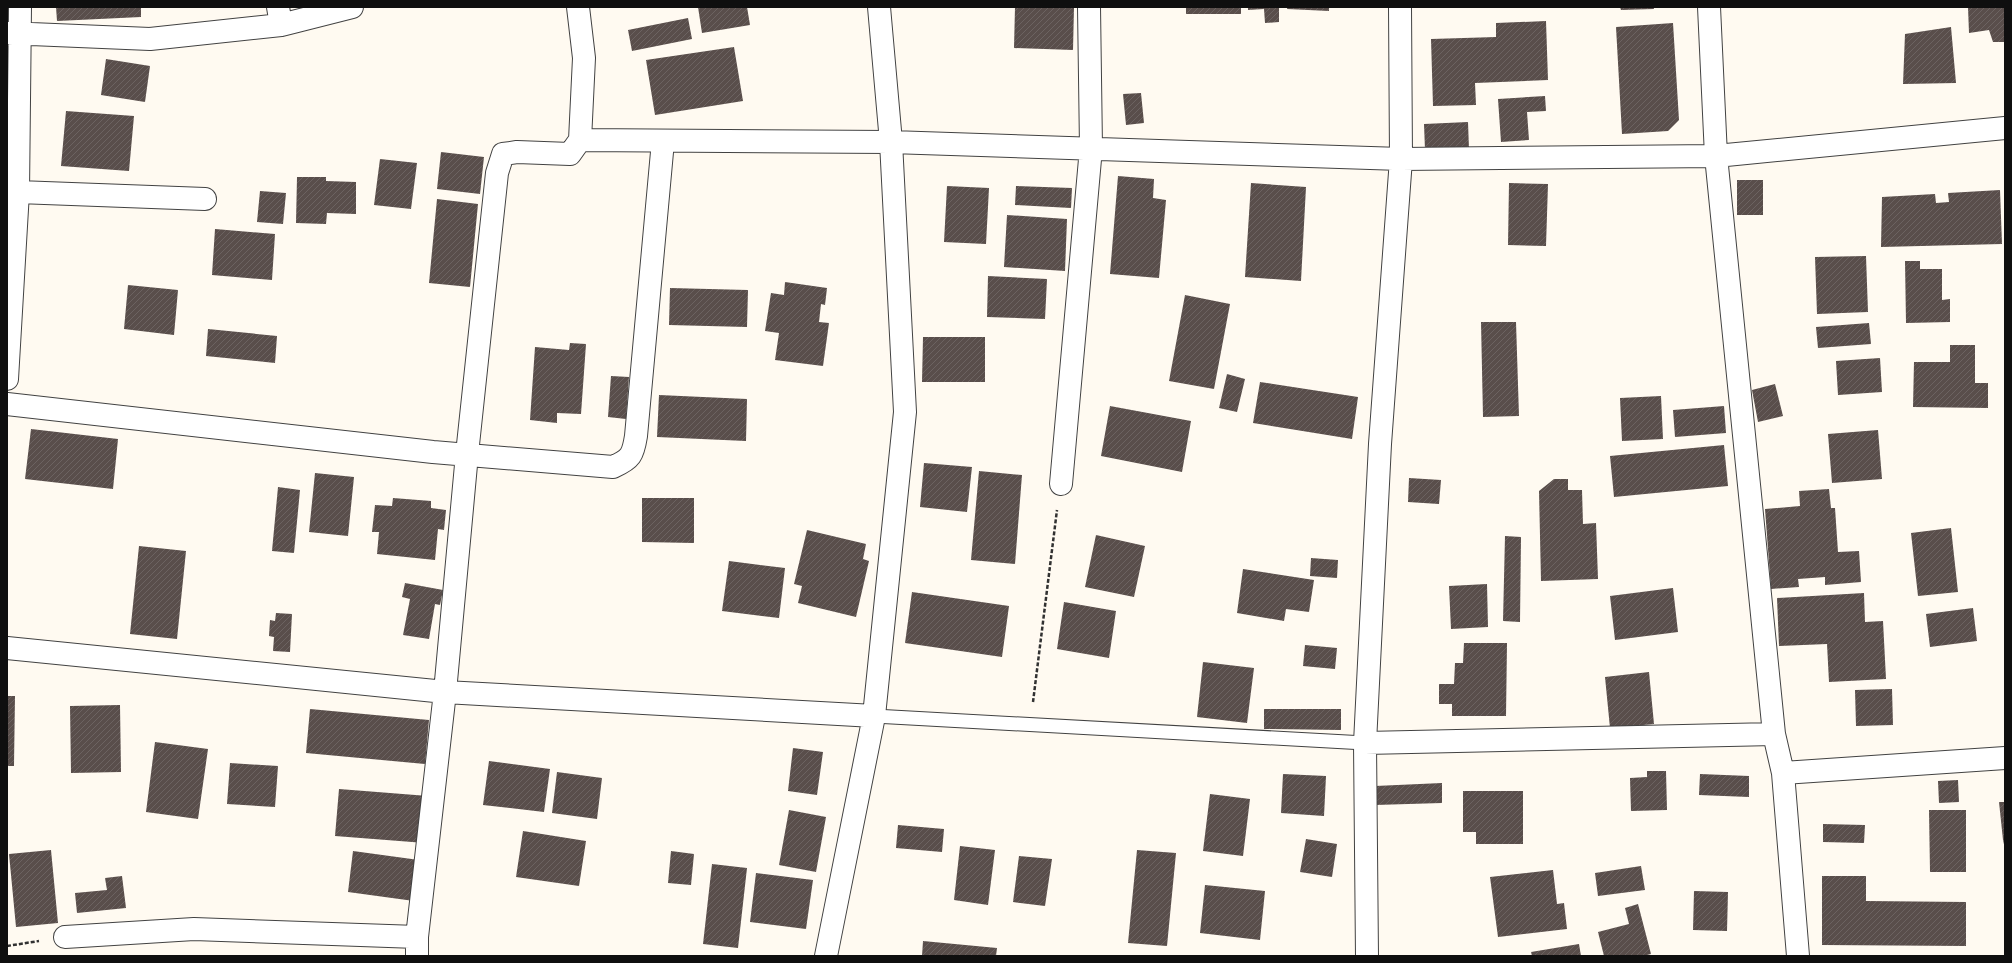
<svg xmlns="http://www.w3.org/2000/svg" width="2012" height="963" font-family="Bitter,serif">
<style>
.building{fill:url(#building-hatch)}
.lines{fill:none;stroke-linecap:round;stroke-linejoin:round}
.lane-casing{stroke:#424242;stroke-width:15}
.street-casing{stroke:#424242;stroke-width:24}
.path{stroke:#313131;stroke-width:2.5;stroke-dasharray:4 2;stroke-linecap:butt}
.lane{stroke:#fff;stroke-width:13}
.street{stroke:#fff;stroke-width:22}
</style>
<defs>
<pattern id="building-hatch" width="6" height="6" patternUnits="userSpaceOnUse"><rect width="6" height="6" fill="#594e4b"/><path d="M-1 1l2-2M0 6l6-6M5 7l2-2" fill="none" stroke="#6c6361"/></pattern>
</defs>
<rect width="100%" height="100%" fill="#fffaf1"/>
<path class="building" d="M56,7H141V17L57,21Z
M698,7H747L750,25L702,33Z
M1015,7H1074L1073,50L1014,48Z
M1186,7H1241V14H1186Z
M1248,7H1279V22L1265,23L1264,9L1248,10Z
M1287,7H1329V11L1287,9Z
M1620,7H1654V9L1621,10Z
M1968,7H2005V42H1993L1989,30L1969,33Z
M688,18L692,39L632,51L628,30Z
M1546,21L1548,80L1475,83L1476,105L1433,106L1431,39L1496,37V23Z
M1673,23L1679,120L1668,131L1622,134L1616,27Z
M1951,27L1956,83L1903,84L1905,34Z
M734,47L743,101L655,115L646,60Z
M106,59L150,66L145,102L101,95Z
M1141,93L1144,123L1126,125L1123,94Z
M1545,96L1546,111L1527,112L1529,140L1501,142L1498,99Z
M66,111L134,116L129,171L61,166Z
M1468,122L1469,149L1425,150L1424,124Z
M441,152L484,157L480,194L437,189Z
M380,159L417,163L411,209L374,205Z
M1118,176L1154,179L1153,198L1166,200L1159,278L1110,274Z
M297,177H326V181L356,182V214L327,213L326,224L296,223Z
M1737,180H1763V215H1737Z
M1251,183L1306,187L1301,281L1245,277Z
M1509,183L1548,184L1546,246L1508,245Z
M947,186L989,188L986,244L944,242Z
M1016,186L1072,188L1071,208L1015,205Z
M2000,190L2002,244L1881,247L1882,197L1935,194L1936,203L1949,202L1948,193Z
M260,191L286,193L283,224L257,222Z
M437,199L478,204L470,287L429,283Z
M1007,215L1067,219L1065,271L1004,267Z
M215,229L275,234L272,280L212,275Z
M1866,256L1868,312L1817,314L1815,257Z
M1905,261H1920V269H1942V300L1950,299V322L1906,323Z
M988,276L1047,279L1045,319L987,317Z
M785,282L827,288L825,305L821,304L819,322L829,323L823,366L775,360L779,333L765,331L771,293L784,295Z
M128,285L178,290L174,335L124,329Z
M670,288L748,290L747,327L669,325Z
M1185,295L1230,304L1214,389L1169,381Z
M1481,322H1516L1519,416L1483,417Z
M1869,323L1871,344L1818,348L1816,327Z
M208,329L277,336L275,363L206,356Z
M923,337H985V382H922Z
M570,343L586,344L581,414L557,413V423L530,420L535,347L569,350Z
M1950,345H1975V383H1988V408L1913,407L1914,362H1950Z
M1880,358L1882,392L1838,395L1836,361Z
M1227,374L1245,379L1237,412L1219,408Z
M611,376L629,377L626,419L608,417Z
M1260,382L1358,397L1352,439L1253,423Z
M1775,384L1783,416L1758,422L1752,390Z
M659,395L747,399L746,441L657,437Z
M1661,396L1663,439L1622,441L1620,398Z
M1110,406L1191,421L1182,472L1101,456Z
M1724,406L1726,433L1675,437L1673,410Z
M31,429L118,439L113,489L25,479Z
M1878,430L1882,479L1832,483L1828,434Z
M1724,445L1728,486L1614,497L1610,456Z
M924,463L972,467L967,512L920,507Z
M979,471L1022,475L1015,564L971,560Z
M315,473L354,477L348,536L309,532Z
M1409,478L1441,480L1439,504L1408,502Z
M1554,479H1568V490H1582L1583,524L1596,523L1598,579L1541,581L1539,491Z
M278,487L300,490L294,553L272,551Z
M1829,489L1831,508H1835L1838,552L1859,551L1861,582L1825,585V577L1798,579L1799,587L1771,589L1765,509L1800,506L1799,491Z
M393,498L431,501V508L446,510L444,530L438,529L435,560L377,554L379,532H372L375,505L392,506Z
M642,498H694V543L642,542Z
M1951,528L1958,592L1918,596L1911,533Z
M807,530L866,544L863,559L869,561L856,617L798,603L802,586L794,584Z
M1096,535L1145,546L1134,597L1085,587Z
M1505,536L1521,537L1520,622L1503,621Z
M139,546L186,551L177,639L130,634Z
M1311,558L1338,560L1337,578L1310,576Z
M729,561L785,568L779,618L722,611Z
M1243,569L1314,580L1309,612L1286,609L1284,621L1237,613Z
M405,583L443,590L440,605L435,604L429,639L403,635L410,599L402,597Z
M1487,584L1488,627L1451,629L1449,586Z
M1673,588L1678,632L1615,640L1610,596Z
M912,592L1009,606L1002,657L905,643Z
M1864,593L1865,622L1883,621L1886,679L1829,682L1827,644L1779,646L1777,598Z
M1064,602L1116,611L1109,658L1057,649Z
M1973,608L1977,641L1930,647L1926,614Z
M276,613L292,614L290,652L273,651L274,637L269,636L270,620L275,621Z
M1464,643H1507L1506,716H1452V704H1439V684H1454L1455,663H1463Z
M1305,645L1337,648L1335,669L1303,666Z
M1203,662L1254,668L1247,723L1197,717Z
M1649,672L1654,724L1610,728L1605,677Z
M1892,689L1893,725L1856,726L1855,690Z
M7,696H15L14,766H7Z
M120,705L121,772L71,773L70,706Z
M310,709L429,720L425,764L306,753Z
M1264,709H1341V730L1264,729Z
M155,742L208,749L198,819L146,812Z
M793,748L823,752L817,795L788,791Z
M489,761L550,769L544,812L483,805Z
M230,763L278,766L275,807L227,804Z
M1647,771H1666L1667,810L1631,811L1630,778L1647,777Z
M557,772L602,778L597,819L552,813Z
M1283,774L1326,776L1324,816L1281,813Z
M1700,774L1749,776V797L1699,795Z
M1958,780L1959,802L1939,803L1938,781Z
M1442,783V803L1375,805V786Z
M339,789L428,796L425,843L335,836Z
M1463,791H1523V844H1476V832H1463Z
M1210,794L1250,799L1243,856L1203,851Z
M1999,802H2005V849L2003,840Z
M789,810L826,817L816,872L779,865Z
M1929,810H1966V872H1930Z
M1823,824L1865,825L1864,843L1823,842Z
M898,825L944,829L942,852L896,848Z
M523,831L586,841L579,886L516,877Z
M1306,839L1337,844L1332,877L1300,872Z
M960,846L995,850L988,905L954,900Z
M51,850L58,923L16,927L9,854Z
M1137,850L1176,853L1167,946L1128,943Z
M353,851L419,860L414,901L348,892Z
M671,851L694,854L691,885L668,883Z
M1019,856L1052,859L1045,906L1013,902Z
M712,864L747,868L738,948L703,944Z
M1641,866L1645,890L1598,896L1595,873Z
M1553,870L1557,904L1564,903L1567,929L1498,937L1490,877Z
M756,873L813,880L806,929L750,922Z
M122,876L126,908L77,913L75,893L107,890L105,878Z
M1822,876H1866V901L1966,902V946L1822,945Z
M1205,885L1265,891L1260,940L1200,933Z
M1694,891L1728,892L1727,931L1693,930Z
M1638,904L1651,954L1643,956H1604L1598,932L1629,924L1625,908Z
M923,941L997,948L996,956H922Z
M1579,944L1581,956H1532L1531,952Z"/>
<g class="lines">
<g class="lane-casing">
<path id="lane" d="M874,716L1365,743"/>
</g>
<g class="street-casing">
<path id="street" d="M278,7L281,25
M1709,7L1716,156L1774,734L1783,773L1798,956
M7,33L150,39L281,25L352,7
M580,140L891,142L1401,159L1716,156L2005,128
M18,192L205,199
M7,379L18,192L20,7
M7,404L433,452L613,467C631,459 633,455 636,436L663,141
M1061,484L1091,148L1089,7
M7,648L445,692L874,716
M1365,743L1774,734
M1783,773L2005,758
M65,937L194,929L417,937
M417,956V937L445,692L467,454L497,173L503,154L517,152L570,154L580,140L584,58L578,7
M826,956L874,716L905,412L891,142L879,7
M1367,956L1365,743L1380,444L1401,159L1400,7"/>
</g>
<path class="path" d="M1033,702L1057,510
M7,946L39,941"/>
<use href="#lane" class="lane"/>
<use href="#street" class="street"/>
</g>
<rect width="2012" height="963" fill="none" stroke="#0f0f0f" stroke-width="16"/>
</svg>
